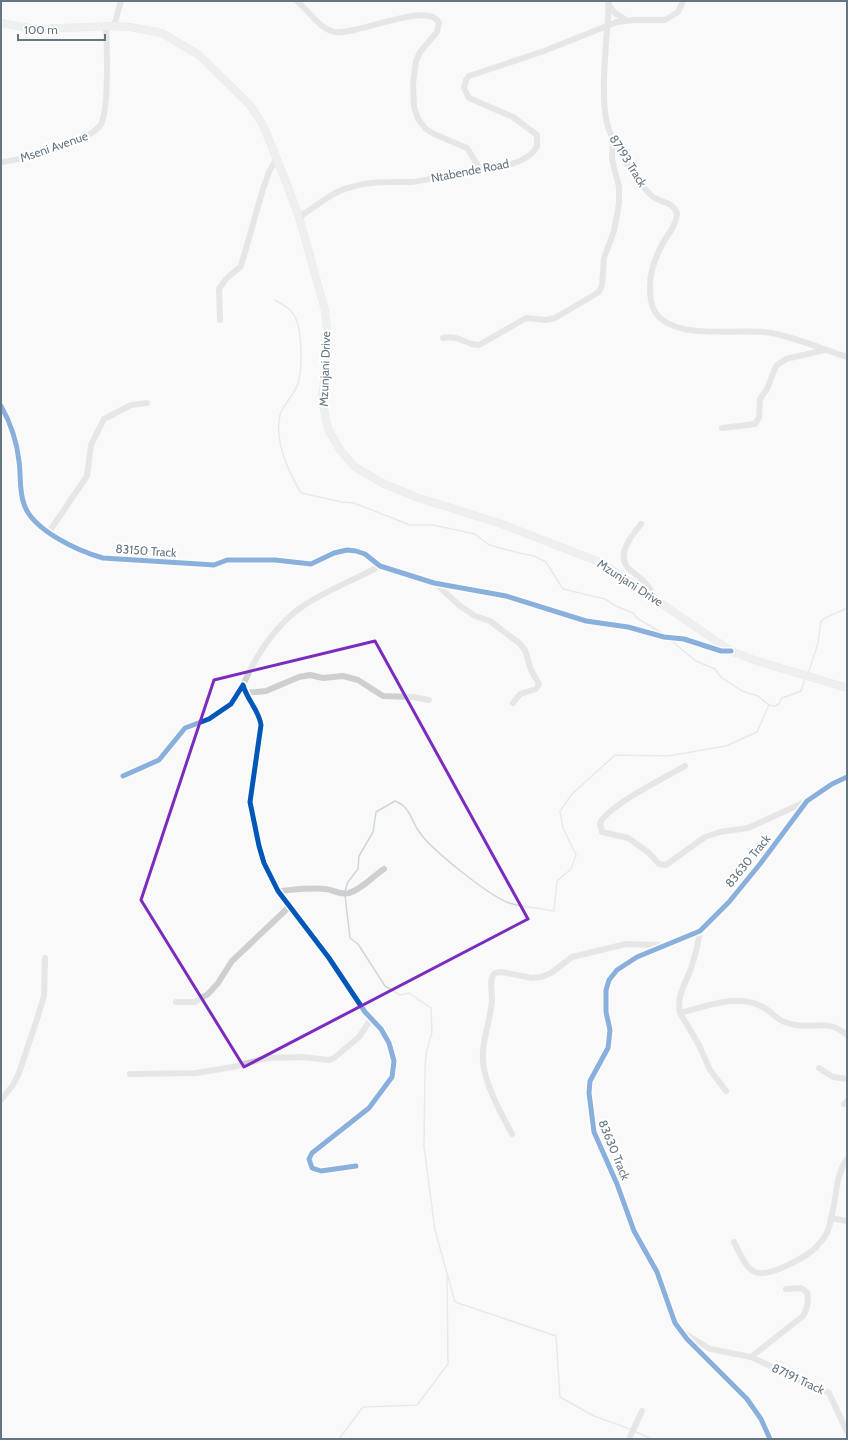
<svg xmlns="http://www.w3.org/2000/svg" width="848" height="1440" font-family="Cabin,sans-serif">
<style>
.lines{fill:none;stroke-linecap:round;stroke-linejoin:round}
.stream{stroke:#ced6d9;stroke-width:1.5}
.major-casing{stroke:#d5d6d7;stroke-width:8}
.minor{stroke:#cecfd0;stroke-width:6}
.major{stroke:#e1e2e2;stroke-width:7}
.cycleway-casing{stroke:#fff;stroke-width:8}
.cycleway{stroke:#0057b8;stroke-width:5}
.marked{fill:none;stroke:#7b2cbf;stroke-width:3;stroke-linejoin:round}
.labels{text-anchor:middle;stroke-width:4;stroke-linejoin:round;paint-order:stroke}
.street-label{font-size:12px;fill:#657683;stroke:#fff}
</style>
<rect width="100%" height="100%" fill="#f9f9f9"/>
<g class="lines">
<path class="stream" d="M275,300C283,305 291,308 295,317C302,329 303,373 297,386C293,396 283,405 280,415C274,442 288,471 301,493L342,502L354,503L410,525H433L475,534L489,545L519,553L534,556L546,562L563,589L605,599L616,606L633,613L637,618L663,634
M669,639L696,661L715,669L721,677L742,691L758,696L769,705L775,706L779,704L782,698L801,691L805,679
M808,674L818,643L821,621C830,614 838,613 847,608
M345,891L348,882L358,869L359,856L373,832L376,812L395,801C411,807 410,820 420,833C433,851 488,895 509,903C523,907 540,908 554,911L557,881L571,869L576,855L563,828L560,811L572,794L615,755L668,756L726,746L757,732L769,705
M345,895L350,938L358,944L385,986L400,995L409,993L431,1008L432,1032L426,1053L425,1070L424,1147L435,1230L455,1302L556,1336L560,1397L594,1416L630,1429
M636,1432L652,1439
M339,1439L363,1407L417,1405L448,1364L447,1276"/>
<g class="major-casing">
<path id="major" d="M1,23L36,29L114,26L130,27L162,33L199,55L250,105L263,125L284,177L299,217L325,310L328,337V352L322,399L328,429L340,450L355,467L384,484L419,498L499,523L602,563L731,651L754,660L847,688"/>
</g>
<path class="minor" d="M297,1C309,11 319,29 335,32C356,36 428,0 439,23L437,32L420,52L416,61L413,84L414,107L418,119L426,129L434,134L467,148L480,169
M609,1C608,35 598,99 609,130C615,146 627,163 637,178C641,184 646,191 652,196C661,203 672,201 677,213C677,225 667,235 662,245C655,258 650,272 650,286C650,294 650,303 654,310C671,343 742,327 772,333C797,338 822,349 847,357
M608,4L615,13L626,20
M114,26L121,1
M1,162C22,160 91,142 101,124C109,109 107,46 106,27
M299,217C316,207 331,192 351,187C371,181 391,182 411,182C428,181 443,175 459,172C481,168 526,169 537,146V135L513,117L469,98L464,88L466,80L469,76L544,51L617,22L634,20H665L678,12L683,1
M220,320L219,289L226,279L241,266L263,189L269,172L277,158
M443,338C457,334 466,345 479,345L526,318L546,320L555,318L599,292L602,285L604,258L614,231L619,204V187L612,159L613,139
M1,406C10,422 17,443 19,461C21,475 19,491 24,504C32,530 78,551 103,558L199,564L214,565L227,560H275L311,564L334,553L347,550L356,551L365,554L380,566L434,583L506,596L586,621L628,627L664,637L684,639L721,651H731
M722,428L755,424L759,418L760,399L767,389L776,366L786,359L825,350
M641,524C632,535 615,555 629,569C637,576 646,581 651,591L649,595
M49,532L87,476L91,445L104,419L131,405L147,403
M435,583L460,606L475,616L490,621L519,643L525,650L531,670L539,684L536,689L520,694L513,703
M243,685C257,653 277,623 306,604C330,589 356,579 380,566
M245,693L266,691L299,677L310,675L323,678L343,676L358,680L383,696L413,697L429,700
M685,766C665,778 610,804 600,823L602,832L628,838L648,852L659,864L666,865L705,837L720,832L748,828L807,801
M123,776L159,760L185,728L209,719L231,704L243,685C247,700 259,710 261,725L250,802L259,846L264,863L278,891L329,958L365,1012L381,1029L389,1043L394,1061L392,1077L369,1108L312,1153L309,1159L312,1168L321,1171L356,1166
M278,891C293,890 310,887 325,889C333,889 340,896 349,893C361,890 373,876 384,869
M700,931C698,943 696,954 692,965C687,982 676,995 680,1013C704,1007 737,993 761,1006C775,1013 776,1022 795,1025C817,1029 827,1018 847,1035
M176,1002H195L208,994L218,983L232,961L289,907
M680,1013L699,1045L710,1070L726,1091
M819,1068L833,1077L847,1079
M130,1074L196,1073L233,1067L267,1058L302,1057L329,1060L334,1058L359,1037L371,1019
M1,1100L13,1085L19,1073L38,1016L44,996L45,958
M844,1104L847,1101
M512,1134C501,1113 489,1092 484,1069C479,1045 491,1022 492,999C492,992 489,980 494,974C496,972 499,972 502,972L532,978L541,977L551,973L572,957L626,944L661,945
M847,1159C835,1176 837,1198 831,1218L847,1221
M734,1242C739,1251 745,1268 755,1272C769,1278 809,1256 818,1245C826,1237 830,1229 831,1218
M684,1333L710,1349L751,1357L829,1393L847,1432
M751,1357L803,1316C808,1308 809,1301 807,1292L801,1288L786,1289
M629,1439L642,1411
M770,1439L761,1419L747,1399L687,1339L675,1323L657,1272L634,1231L617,1184L594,1132L589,1093L590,1081L608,1048L610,1030L606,1012V990L609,980L617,970L637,957L700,931L729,902L760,864L807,801L832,784L847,777"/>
<use href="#major" class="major"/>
<g class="cycleway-casing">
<path id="cycleway" d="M1,406C10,422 17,443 19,461C21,475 19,491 24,504C32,530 78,551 103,558L199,564L214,565L227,560H275L311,564L334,553L347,550L356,551L365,554L380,566L434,583L506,596L586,621L628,627L664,637L684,639L721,651H731
M123,776L159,760L185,728L209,719L231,704L243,685C247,700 259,710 261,725L250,802L259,846L264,863L278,891L329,958L365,1012L381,1029L389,1043L394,1061L392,1077L369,1108L312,1153L309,1159L312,1168L321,1171L356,1166
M770,1439L761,1419L747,1399L687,1339L675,1323L657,1272L634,1231L617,1184L594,1132L589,1093L590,1081L608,1048L610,1030L606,1012V990L609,980L617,970L637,957L700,931L729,902L760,864L807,801L832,784L847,777"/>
</g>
<use href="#cycleway" class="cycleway"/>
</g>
<path d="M0 0H848V1440H0ZM375,641L528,919L244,1067L141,900L214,680Z" fill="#f9f9f9" fill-opacity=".55" fill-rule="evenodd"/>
<path class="marked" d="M375,641L528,919L244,1067L141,900L214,680Z"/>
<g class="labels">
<g class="street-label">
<text transform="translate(54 147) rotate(-19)" y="4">Mseni Avenue</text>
<text transform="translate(628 161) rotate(58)" y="4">87193 Track</text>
<text transform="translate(470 171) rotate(-11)" y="4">Ntabende Road</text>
<text transform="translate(325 369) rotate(-88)" y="4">Mzunjani Drive</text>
<text transform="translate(146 551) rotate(4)" y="4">83150 Track</text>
<text transform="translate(630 583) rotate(33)" y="4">Mzunjani Drive</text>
<text transform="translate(748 861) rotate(-51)" y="4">83630 Track</text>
<text transform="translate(614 1150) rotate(68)" y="4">83630 Track</text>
<text transform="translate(798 1379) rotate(25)" y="4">87191 Track</text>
</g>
</g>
<rect width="848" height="1440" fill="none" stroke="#657683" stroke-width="4"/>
<path d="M18 34v6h87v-6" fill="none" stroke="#657683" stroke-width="2"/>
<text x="24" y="34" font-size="12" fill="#657683" stroke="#ffffff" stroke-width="3" paint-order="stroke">100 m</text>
</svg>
